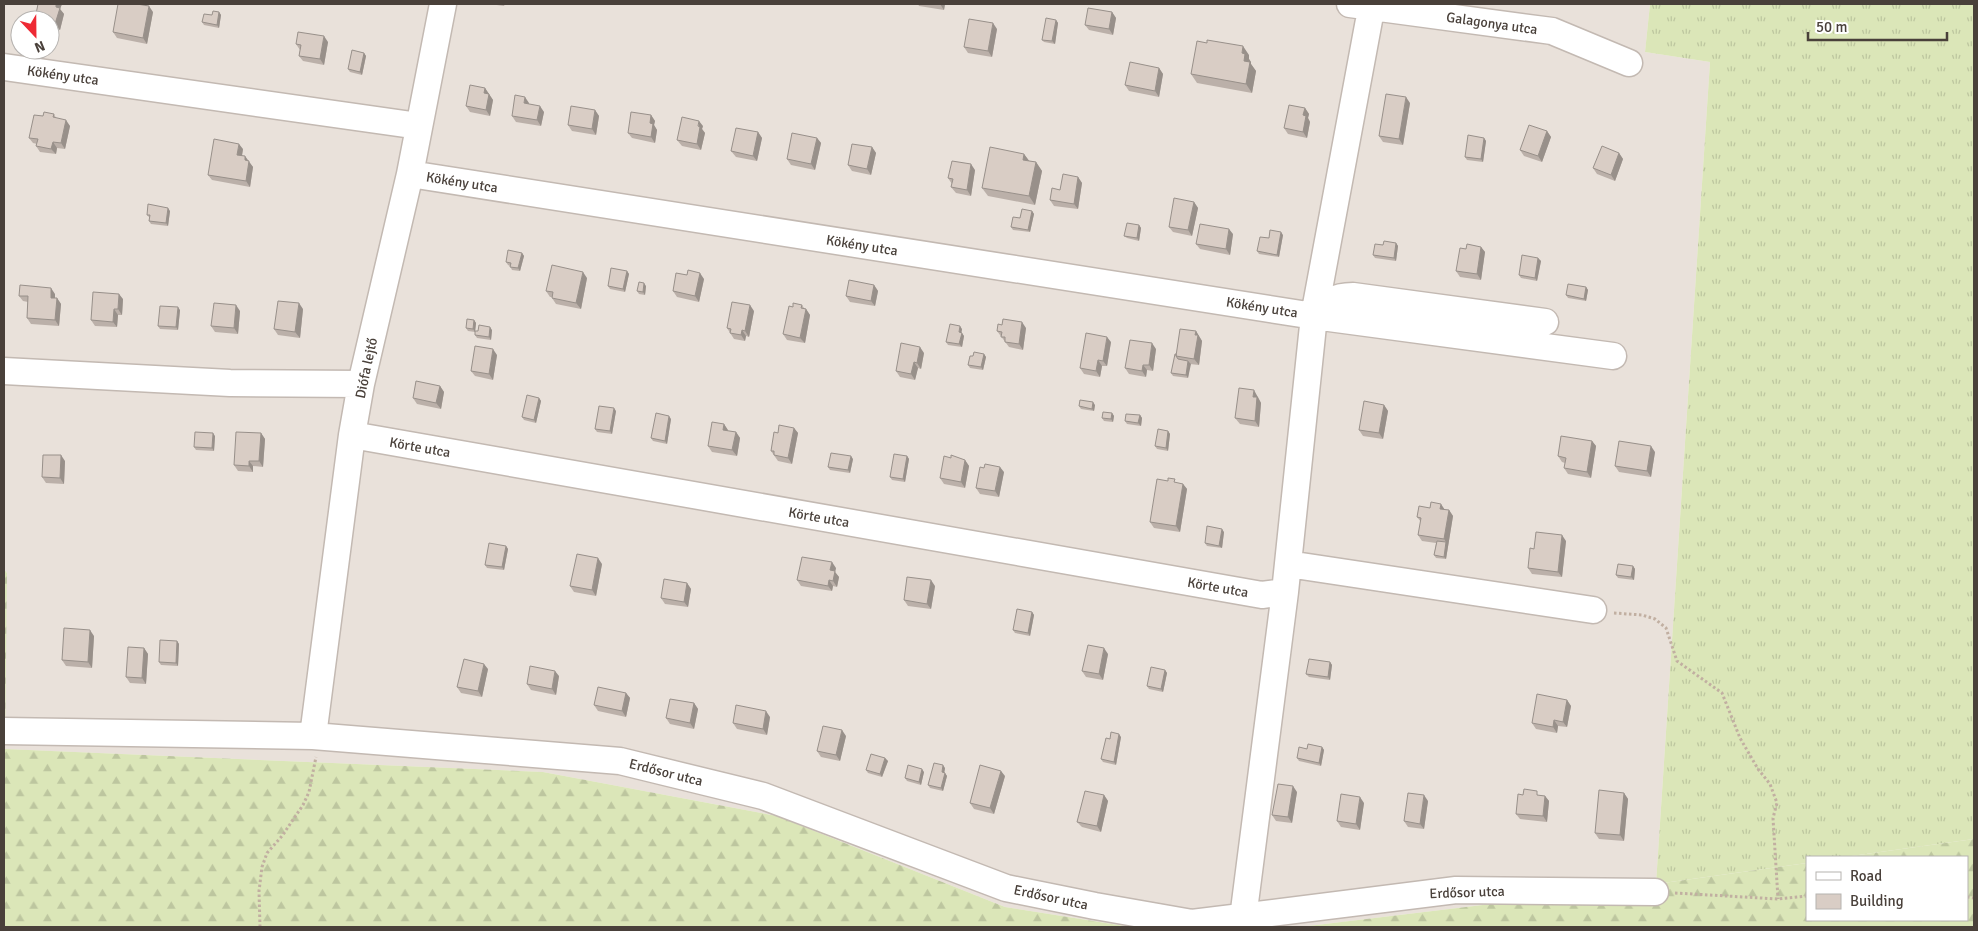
<svg xmlns="http://www.w3.org/2000/svg" width="1978" height="931" font-family="Signika,sans-serif">
<style>
.residential{fill:#e9e1da;fill-rule:evenodd}
.grass{fill:url(#grass-tufts)}
.forest{fill:url(#forest-firs)}
.lines{fill:none;stroke-linecap:round;stroke-linejoin:round}
.minor-casing{stroke:#c3b9b2;stroke-width:29}
.path{stroke:#c1afa1;stroke-width:3;stroke-dasharray:2.5 2.5;stroke-linecap:butt}
.minor{stroke:#fff;stroke-width:26}
.wall{fill:#bbb0a9}
.shaded-wall{fill:#98908a}
.building{fill:#d9cdc5;stroke:#98908a}
.labels{text-anchor:middle;stroke-width:4.5;stroke-linejoin:round;paint-order:stroke}
.street-label{font-size:14px;fill:#49403a;stroke:#fff}
</style>
<defs>
<pattern id="grass-tufts" width="24" height="20" patternUnits="userSpaceOnUse" patternTransform="scale(1.25)"><rect width="24" height="20" fill="#dbe6b8"/><path d="M3 7l-1-3M5 7V3M7 7l1-3M15 17l-1-3M17 17v-4M19 17l1-3" fill="none" stroke="#bdc69f"/></pattern>
<pattern id="forest-firs" width="22" height="20" patternUnits="userSpaceOnUse" patternTransform="scale(1.25)"><rect width="22" height="20" fill="#dbe6b8"/><path d="M5 1l3.5 6h-7zM16 11l3.5 6h-7z" fill="#bdc69f"/></pattern>
</defs>
<rect width="100%" height="100%" fill="#f5f0ec"/>
<path class="residential" d="M4,4H1650L1645,52L1710,62L1656,884L1300,927H1131L1005,907L777,816L543,772L4,749L7,573L4,569ZM20,20H50V50H20Z"/>
<path class="grass" d="M1650,4H1974V839L1844,857H1807V863L1656,884L1710,62L1645,52Z"/>
<path class="forest" d="M4,569L7,573L5,749L543,772L777,816L1005,907L1131,927H4Z
M1974,839V927H1300L1656,884L1807,863V920H1967V857H1844Z"/>
<g class="lines">
<g class="minor-casing">
<path id="minor" d="M1350,4L1552,31L1629,63
M4,67L419,126
M410,174L1314,316L1613,356
M1314,316C1327,302 1334,296 1353,296L1545,322
M4,371L230,383L361,384
M352,435L1262,595L1285,592
M1288,564L1593,610
M4,731L313,736L620,761L763,796L1006,888L1095,906L1192,923L1456,890L1655,892
M313,736L352,435L361,384L410,174L443,4
M1243,918L1285,592L1314,316L1372,4"/>
</g>
<path class="path" d="M1614,613L1642,615L1655,619L1666,628L1677,661L1722,693L1740,738L1758,769L1770,784L1777,803L1773,818L1778,899
M1675,893L1778,899L1807,896
M1967,897L1974,898
M260,927L259,891L262,867L267,853L282,836L303,805L309,792L316,757"/>
<use href="#minor" class="minor"/>
</g>
<path class="wall" d="M38,4H62L60,9L64,14L60,30L50,28V20H35V19Z
M489,4H505L504,6Z
M918,4H945L944,10L919,6Z
M153,12L147,44L117,38L113,32Z
M219,12L221,15L219,28L204,25L202,22L212,15Z
M1112,12L1116,18L1113,35L1089,30L1085,25Z
M1056,20L1058,23L1055,44L1044,42L1042,40Z
M997,29L992,57L968,53L964,47Z
M328,42L324,65L303,61L299,56L300,50L296,44Z
M364,53L366,56L362,75L350,72L348,69Z
M1249,55V59L1251,62V64L1256,71L1252,93L1197,83L1191,74Z
M1159,68L1163,74L1159,97L1129,91L1125,85Z
M485,88L493,100L490,116L470,112L466,106Z
M529,103V104L544,112L541,126L516,122L512,116Z
M1410,103L1403,145L1383,142L1379,136Z
M1305,108L1309,114L1308,118L1310,122L1307,138L1288,134L1284,128Z
M595,110L599,116L596,135L572,131L568,125Z
M54,114L56,118L70,126L65,149L57,148L56,154L40,152L36,146L37,144L33,143L29,138L43,116Z
M651,115L655,121L654,125L657,130L655,143L632,138L628,133Z
M703,126L702,129L705,133L701,150L682,146L677,140Z
M1547,131L1551,137L1542,162L1524,156L1520,150Z
M758,132L762,138L757,161L736,157L731,151Z
M817,138L821,143L815,170L791,165L787,159Z
M1484,138L1486,141L1483,162L1467,160L1465,157Z
M872,147L876,153L871,175L852,171L848,165Z
M243,149L242,156L248,161L253,167L250,187L212,180L208,175Z
M1619,153L1623,159L1615,181L1597,174L1593,168Z
M1024,154L1029,161L1036,162L1042,171L1035,205L988,196L982,188Z
M975,170L971,196L956,193L951,187L952,184L948,178Z
M1078,177L1082,183L1078,209L1054,206L1050,200L1060,190Z
M1194,202L1198,208L1192,236L1173,232L1169,227Z
M170,211L168,226L151,224L149,221L150,218L147,215Z
M1032,211L1034,214L1030,232L1013,230L1011,227L1020,218Z
M1139,225L1141,228L1139,241L1127,238L1124,236Z
M1233,234L1230,255L1200,249L1196,244Z
M1283,235L1279,257L1259,254L1257,251L1269,238Z
M1396,243L1398,246L1396,261L1375,258L1373,255L1383,245Z
M1481,247L1485,252L1481,280L1460,277L1456,271L1466,249Z
M522,253L524,256L520,271L512,270L510,266L508,265L506,262Z
M1538,258L1541,261L1537,281L1521,278L1519,275Z
M627,271L629,274L625,292L610,289L608,286Z
M687,275L704,279L699,302L677,297L673,291Z
M587,278L581,309L556,304L552,298V297H550L546,291Z
M874,285L878,291L875,306L850,302L846,296Z
M646,286L645,295L639,294L637,291Z
M1586,287L1588,290L1586,301L1568,298L1566,295Z
M55,294V298H57L61,304L59,326L31,324L27,318L28,302L23,301L19,296Z
M123,299L122,315H118L117,327L95,326L91,320Z
M802,305L804,308L806,309L810,315L805,343L787,340L783,334L793,307Z
M303,309L300,338L278,335L274,329Z
M180,310L178,330L160,329L158,326Z
M240,311L238,334L215,332L211,326Z
M754,311L749,337L746,336L745,341L734,339L727,328Z
M474,320L476,323L475,332L468,331L466,328Z
M1002,325L1026,328L1023,350L1009,347L997,331Z
M962,329L961,333L964,336L962,347L948,345L946,342Z
M492,330L491,340L477,338L475,335L478,331Z
M1196,331L1202,341L1199,365L1190,364L1188,378L1173,376L1171,373L1176,354Z
M1111,342L1107,366H1102L1100,377L1084,374L1080,368Z
M1156,349L1153,371L1147,370L1146,377L1129,374L1125,368Z
M924,353L921,369L918,368L915,380L900,377L896,371Z
M984,354L986,357L983,370L970,368L968,365L973,356Z
M497,355L493,380L475,376L471,371Z
M440,386L444,392L441,409L417,404L413,398Z
M1258,396V397L1261,403L1259,427L1240,424L1235,418Z
M539,398L541,401L536,423L524,420L522,417Z
M1095,405L1094,411L1081,409L1079,406Z
M1384,405L1388,411L1383,439L1363,436L1359,430Z
M616,411L612,434L597,432L595,429Z
M1112,413L1114,416L1113,422L1104,421L1102,418Z
M1140,415L1142,418L1141,426L1127,424L1125,421Z
M671,419L667,444L653,441L651,438Z
M724,424L728,431L736,432L740,438L737,456L712,452L708,446Z
M794,428L798,433L792,464L778,461L771,451L778,433Z
M1168,431L1170,434L1168,451L1157,449L1155,446Z
M261,433L265,439L263,467L253,466V472L238,471L234,465Z
M215,436L214,451L196,450L194,447Z
M1592,441L1596,446L1591,478L1568,474L1564,468L1565,463L1562,462L1558,456Z
M1655,452L1651,477L1619,472L1615,466Z
M907,456L909,459L905,482L892,480L890,477Z
M853,459L850,473L830,470L828,467Z
M965,460L969,466L965,488L944,484L940,478Z
M65,461L64,484L46,483L42,477Z
M1004,472L999,497L980,494L976,488Z
M1177,483L1183,484L1187,489L1180,532L1154,528L1150,522Z
M1445,510H1449L1453,516L1446,559L1436,558L1434,555L1436,543L1422,541L1418,535L1421,522L1417,517Z
M1224,532L1222,548L1207,546L1205,543Z
M1566,541L1562,577L1532,574L1528,568L1534,549Z
M506,546L508,549L504,570L487,568L485,565Z
M602,564L596,596L574,592L570,586Z
M1633,566L1635,569L1634,580L1618,578L1616,575Z
M836,568L835,572L839,577L837,587L833,586L832,591L801,586L797,580Z
M687,583L691,589L688,607L665,604L661,598Z
M935,586L931,609L908,606L904,600Z
M1032,612L1034,615L1030,636L1015,633L1013,630Z
M94,636L92,668L66,666L62,660Z
M177,641L179,644L178,666L161,665L159,662Z
M144,648L148,654L146,684L130,683L126,677Z
M1108,654L1103,680L1086,677L1082,671Z
M1330,662L1332,665L1330,680L1309,677L1306,674Z
M488,669L482,697L461,693L457,687Z
M1165,670L1167,673L1163,692L1149,689L1147,686Z
M559,676L556,695L531,690L527,684Z
M626,693L630,698L626,717L598,711L594,705Z
M1567,700L1571,706L1567,727L1558,726L1557,733L1536,729L1532,723Z
M694,703L698,709L694,729L670,724L666,718Z
M770,717L767,735L737,729L733,723Z
M846,736L840,761L821,757L817,751Z
M1121,737L1116,765L1103,762L1101,759L1110,739Z
M1322,747L1324,750L1321,766L1299,761L1297,758L1307,749Z
M885,758L888,761L882,777L868,773L866,770Z
M945,768L944,772L947,776L943,791L930,788L928,785Z
M924,772L921,785L907,781L905,778Z
M1005,776L994,814L974,809L970,803Z
M1297,792L1292,823L1276,821L1272,815Z
M1624,793L1628,799L1624,841L1599,839L1595,833Z
M1104,795L1108,801L1101,832L1082,827L1077,822Z
M1523,795L1545,796L1549,801L1547,822L1520,819L1516,814Z
M1428,801L1424,829L1408,827L1404,821Z
M1364,803L1360,830L1341,827L1337,821Z"/>
<path class="shaded-wall" d="M56,4H62L60,9L64,14L60,30L55,24Z
M940,4H945L944,10Z
M149,6L153,12L147,44L143,38Z
M219,12L221,15L219,28L217,25Z
M1112,12L1116,18L1113,35L1109,29Z
M1056,20L1058,23L1055,44L1052,41Z
M993,23L997,29L992,57L988,51Z
M324,36L328,42L324,65L320,59Z
M1243,46L1249,55V59L1251,62V64L1256,71L1252,93L1246,84L1242,53Z
M364,53L366,56L362,75L360,72Z
M1159,68L1163,74L1159,97L1155,91Z
M485,88L493,100L490,116L486,110L484,93Z
M525,97L529,103L528,109L524,103Z
M1406,97L1410,103L1403,145L1399,139Z
M540,106L544,112L541,126L537,120Z
M1305,108L1309,114L1308,118L1310,122L1307,138L1303,132V115Z
M595,110L599,116L596,135L592,129Z
M651,115L655,121L654,125L657,130L655,143L651,137L650,123Z
M66,120L70,126L65,149L61,143Z
M699,121L703,126L702,129L705,133L701,150L697,144Z
M1547,131L1551,137L1542,162L1538,156Z
M758,132L762,138L757,161L753,156Z
M817,138L821,143L815,170L811,164Z
M1484,138L1486,141L1483,162L1481,159Z
M53,142L57,148L56,154L51,149Z
M239,144L243,149L241,161L237,155Z
M872,147L876,153L871,175L867,169Z
M1619,153L1623,159L1615,181L1611,175Z
M1024,154L1030,162L1023,160Z
M245,156L253,167L250,187L246,181L245,160Z
M1036,162L1042,171L1035,205L1029,196Z
M971,164L975,170L971,196L967,190Z
M1078,177L1082,183L1078,209L1074,204Z
M1194,202L1198,208L1192,236L1188,230Z
M168,208L170,211L168,226L166,223Z
M1032,211L1034,214L1030,232L1028,230Z
M1139,225L1141,228L1139,241L1137,238Z
M1229,229L1233,234L1230,255L1226,249Z
M1281,232L1283,235L1279,257L1277,255Z
M1396,243L1398,246L1396,261L1394,258Z
M1481,247L1485,252L1481,280L1477,274Z
M522,253L524,256L520,271L518,268Z
M1538,258L1541,261L1537,281L1535,278Z
M627,271L629,274L625,292L623,289Z
M583,272L587,278L581,309L576,303Z
M700,273L704,279L699,302L695,296Z
M644,283L646,286L645,295L643,292Z
M874,285L878,291L875,306L871,301Z
M1586,287L1588,290L1586,301L1584,299Z
M51,288L55,294V303L51,298Z
M119,294L123,299L122,315L118,309Z
M57,298L61,304L59,326L55,320Z
M299,303L303,309L300,338L295,332Z
M236,305L240,311L238,334L234,328Z
M750,305L754,311L749,337L745,331Z
M178,307L180,310L178,330L176,327Z
M114,309L118,315L117,327L113,322Z
M806,309L810,315L805,343L800,338Z
M474,320L476,323L475,332L473,329Z
M1022,322L1026,328L1023,350L1019,344Z
M960,326L962,329L961,335L959,332Z
M490,327L492,330L491,340L489,337Z
M742,330L746,336L745,341L741,335Z
M1196,331L1202,341L1199,365L1194,359Z
M962,333L964,336L962,347L959,344Z
M1107,337L1111,342L1107,366L1103,361Z
M1152,343L1156,349L1153,371L1149,365Z
M920,347L924,353L921,369L917,363Z
M493,349L497,355L493,380L489,374Z
M984,354L986,357L983,370L981,367Z
M1098,360L1102,366L1100,377L1096,371Z
M1188,361L1191,364L1188,378L1186,375Z
M914,362L918,368L915,380L911,374Z
M1143,365L1147,370L1146,377L1142,371Z
M440,386L444,392L441,409L436,403Z
M1254,390L1261,403L1259,427L1255,421L1253,397Z
M539,398L541,401L536,423L534,420Z
M1093,402L1095,405L1094,411L1092,409Z
M1384,405L1388,411L1383,439L1379,433Z
M614,408L616,411L612,434L610,431Z
M1112,413L1114,416L1113,422L1111,419Z
M1140,415L1142,418L1141,426L1138,423Z
M669,416L671,419L667,444L665,441Z
M724,424L728,430L727,436L723,430Z
M794,428L798,433L792,464L788,458Z
M1168,431L1170,434L1168,451L1166,448Z
M736,432L740,438L737,456L732,450Z
M213,433L215,436L214,451L212,448Z
M261,433L265,439L263,467L259,461Z
M1592,441L1596,446L1591,478L1587,472Z
M1651,446L1655,452L1651,477L1647,471Z
M61,455L65,461L64,484L60,478Z
M851,456L853,459L850,473L848,470Z
M907,456L909,459L905,482L903,479Z
M965,460L969,466L965,488L961,482Z
M249,461L253,466V472L249,466Z
M1000,467L1004,472L999,497L995,491Z
M1183,484L1187,489L1180,532L1176,526Z
M1441,504L1445,510L1440,509Z
M1449,510L1453,516L1446,559L1444,557L1446,542L1444,539Z
M1222,529L1224,532L1222,548L1219,546Z
M1562,535L1566,541L1562,577L1558,572Z
M506,546L508,549L504,570L502,567Z
M598,558L602,564L596,596L592,590Z
M832,562L836,568L835,572L839,577L837,587L833,581L830,570Z
M1633,566L1635,569L1634,580L1631,577Z
M829,580L833,586L832,591L828,586Z
M931,580L935,586L931,609L927,604Z
M687,583L691,589L688,607L684,602Z
M1032,612L1034,615L1030,636L1028,633Z
M90,630L94,636L92,668L88,662Z
M177,641L179,644L178,666L176,663Z
M144,648L148,654L146,684L142,678Z
M1104,648L1108,654L1103,680L1099,674Z
M1330,662L1332,665L1330,680L1328,677Z
M484,664L488,669L482,697L478,691Z
M1165,670L1167,673L1163,692L1161,689Z
M555,671L559,676L556,695L552,689Z
M626,693L630,698L626,717L622,711Z
M1567,700L1571,706L1567,727L1563,722Z
M694,703L698,709L694,729L690,723Z
M766,711L770,717L767,735L763,729Z
M1554,720L1558,726L1557,733L1553,727Z
M842,730L846,736L840,761L836,755Z
M1119,734L1121,737L1116,765L1114,762Z
M1322,747L1324,750L1321,766L1319,763Z
M885,758L888,761L882,777L880,774Z
M943,765L945,768L944,775L942,772Z
M922,769L924,772L921,785L919,782Z
M1001,771L1005,776L994,814L990,808Z
M945,773L947,776L943,791L941,788Z
M1293,786L1297,792L1292,823L1288,817Z
M1624,793L1628,799L1624,841L1620,835Z
M1104,795L1108,801L1101,832L1097,826Z
M1424,795L1428,801L1424,829L1420,824Z
M1545,796L1549,801L1547,822L1543,816Z
M1360,797L1364,803L1360,830L1356,824Z"/>
<path class="building" d="M38,4H56V7L60,8L55,24L50,23V20H38L35,19Z
M118,4H137L149,6L143,38L113,32Z
M1088,8L1112,12L1109,29L1085,25Z
M213,11L219,12L217,25L202,22L204,14L212,15Z
M1046,18L1056,20L1052,41L1042,40Z
M969,19L993,23L988,51L964,47Z
M298,32L324,36L320,59L299,56L301,45L296,44Z
M1207,40L1243,46L1242,53L1245,54L1244,61L1250,62L1246,84L1191,74L1197,41L1207,43Z
M352,50L364,53L360,72L348,69Z
M1130,62L1159,68L1155,91L1125,85Z
M470,85L485,88L484,93L489,94L486,110L466,106Z
M1386,94L1406,97L1399,139L1379,136Z
M515,95L525,97L524,103L540,106L537,120L512,116Z
M1289,105L1305,108L1303,115L1306,116L1303,132L1284,128Z
M571,106L595,110L592,129L568,125Z
M44,112L54,114L53,117L66,120L61,143L53,142L51,149L36,146L38,139L29,138L34,115L43,116Z
M631,112L651,115L650,123L653,124L651,137L628,133Z
M682,117L699,121L698,126L700,127L697,144L677,140Z
M1529,125L1547,131L1538,156L1520,150Z
M736,128L758,132L753,156L731,151Z
M792,133L817,138L811,164L787,159Z
M1468,135L1484,138L1481,159L1465,157Z
M214,139L239,144L237,155L245,156V160L249,161L246,181L208,175Z
M852,144L872,147L867,169L848,165Z
M1602,146L1619,153L1611,175L1593,168Z
M990,147L1024,154L1023,160L1036,162L1029,196L982,188Z
M952,161L971,164L967,190L951,187L953,179L948,178Z
M1063,174L1078,177L1074,204L1050,200L1052,188L1060,190Z
M1174,198L1194,202L1188,230L1169,227Z
M148,204L168,208L166,223L149,221L150,215H147Z
M1022,209L1032,211L1028,230L1011,227L1013,217L1020,218Z
M1127,223L1139,225L1137,238L1124,236Z
M1200,224L1229,229L1226,249L1196,244Z
M1270,230L1281,232L1277,255L1257,251L1260,237L1269,238Z
M1384,241L1396,243L1394,258L1373,255L1375,244L1383,245Z
M1467,244L1481,247L1477,274L1456,271L1460,248L1466,249Z
M508,250L522,253L518,268L510,267L511,263L506,262Z
M1522,255L1538,258L1535,278L1519,275Z
M552,265L583,272L576,303L552,298L553,292L546,291Z
M611,268L627,271L623,289L608,286Z
M688,270L700,273L695,296L673,291L676,273L687,275Z
M849,280L874,285L871,301L846,296Z
M639,282L644,283L643,292L637,291Z
M1568,284L1586,287L1584,299L1566,295Z
M20,285L51,288V298H57L55,320L27,318L28,296H19Z
M93,292L119,294L118,309H114L113,322L91,320Z
M278,301L299,303L295,332L274,329Z
M732,302L750,305L745,331L742,330L741,335L730,333L731,329L727,328Z
M214,303L236,305L234,328L211,326Z
M793,303L802,305L801,308L806,309L800,338L783,334L789,306L793,307Z
M160,306L178,307L176,327L158,326Z
M467,319L474,320L473,329L466,328Z
M1003,319L1022,322L1019,344L1005,342V337H1001L1002,332L997,331L998,324L1002,325Z
M950,324L960,326L959,332L962,333L959,344L946,342Z
M479,325L490,327L489,337L475,335V331H478Z
M1180,329L1196,331L1195,335H1198L1194,359L1176,356Z
M1086,333L1107,337L1103,361L1098,360L1096,371L1080,368Z
M1130,340L1152,343L1149,365H1143L1142,371L1125,368Z
M901,343L920,347L917,363L914,362L911,374L896,371Z
M475,346L493,349L489,374L471,371Z
M974,352L984,354L981,367L968,365L970,356H973Z
M1175,354H1176V356L1178,359L1188,361L1186,375L1171,373Z
M416,381L440,386L436,403L413,398Z
M1239,388L1254,390L1253,397H1257L1255,421L1235,418Z
M527,395L539,398L534,420L522,417Z
M1080,400L1093,402L1092,409L1079,406Z
M1364,401L1384,405L1379,433L1359,430Z
M599,406L614,408L610,431L595,429Z
M1103,412L1112,413L1111,419L1102,418Z
M656,413L669,416L665,441L651,438Z
M1126,414L1140,415L1138,423L1125,421Z
M712,422L724,424L723,430L736,432L732,450L708,446Z
M779,425L794,428L788,458L774,455V451H771L774,432L778,433Z
M1158,429L1168,431L1166,448L1155,446Z
M195,432L213,433L212,448L194,447Z
M236,432L261,433L259,461H249V466L234,465Z
M1561,436L1592,441L1587,472L1564,468L1566,458L1558,456Z
M1619,441L1651,446L1647,471L1615,466Z
M831,453L851,456L848,470L828,467Z
M894,454L907,456L903,479L890,477Z
M43,455H61L60,478L42,477Z
M951,455L965,460L961,482L940,478L944,456L951,458Z
M985,464L1000,467L995,491L976,488L980,467L984,468Z
M1168,478L1175,479L1174,482L1183,484L1176,526L1150,522L1157,479L1168,481Z
M1431,502L1441,504L1440,509L1449,510L1444,539L1418,535L1421,518L1417,517L1419,506L1430,508Z
M1207,526L1222,529L1219,546L1205,543Z
M1536,532L1562,535L1558,572L1528,568L1530,548L1534,549Z
M1437,541L1446,542L1444,557L1434,555Z
M489,543L506,546L502,567L485,565Z
M577,554L598,558L592,590L570,586Z
M802,557L832,562L830,570L835,571L833,581L829,580L828,586L797,580Z
M1618,564L1633,566L1631,577L1616,575Z
M907,577L931,580L927,604L904,600Z
M664,579L687,583L684,602L661,598Z
M1017,609L1032,612L1028,633L1013,630Z
M64,628L90,630L88,662L62,660Z
M160,640L177,641L176,663L159,662Z
M1088,645L1104,648L1099,674L1082,671Z
M128,647L144,648L142,678L126,677Z
M464,659L484,664L478,691L457,687Z
M1309,659L1330,662L1328,677L1306,674Z
M530,666L555,671L552,689L527,684Z
M1151,667L1165,670L1161,689L1147,686Z
M598,687L626,693L622,711L594,705Z
M1537,694L1567,700L1563,722L1554,720L1553,727L1532,723Z
M670,699L694,703L690,723L666,718Z
M736,705L766,711L763,729L733,723Z
M823,726L842,730L836,755L817,751Z
M1111,732L1119,734L1114,762L1101,759L1106,738L1110,739Z
M1308,744L1322,747L1319,763L1297,758L1299,747L1307,749Z
M871,754L885,758L880,774L866,770Z
M934,763L943,765L942,772L945,773L941,788L928,785Z
M908,765L922,769L919,782L905,778Z
M980,765L1001,771L990,808L970,803Z
M1278,784L1293,786L1288,817L1272,815Z
M1524,789L1537,791V795L1545,796L1543,816L1516,814L1518,794L1523,795Z
M1599,790L1624,793L1620,835L1595,833Z
M1085,791L1104,795L1097,826L1077,822Z
M1408,793L1424,795L1420,824L1404,821Z
M1341,794L1360,797L1356,824L1337,821Z"/>
<g class="labels">
<g class="street-label">
<text transform="translate(1492 23) rotate(8)" y="5">Galagonya utca</text>
<text transform="translate(63 75) rotate(8)" y="5">Kökény utca</text>
<text transform="translate(462 182) rotate(9)" y="5">Kökény utca</text>
<text transform="translate(862 245) rotate(9)" y="5">Kökény utca</text>
<text transform="translate(1262 307) rotate(9)" y="5">Kökény utca</text>
<text transform="translate(366 368) rotate(-78)" y="5">Diófa lejtő</text>
<text transform="translate(420 447) rotate(10)" y="5">Körte utca</text>
<text transform="translate(819 517) rotate(10)" y="5">Körte utca</text>
<text transform="translate(1218 587) rotate(10)" y="5">Körte utca</text>
<text transform="translate(666 772) rotate(14)" y="5">Erdősor utca</text>
<text transform="translate(1467 892) rotate(-2)" y="5">Erdősor utca</text>
<text transform="translate(1051 897) rotate(12)" y="5">Erdősor utca</text>
</g>
</g>
<rect width="1978" height="931" fill="none" stroke="#49403a" stroke-width="10"/>
<rect x="1806" y="856" width="162" height="65" fill="#ffffff" stroke="#b6b3b0"/>
<rect x="1816" y="872" width="25" height="8" fill="#ffffff" stroke="#b6b3b0"/>
<text x="1850" y="881" font-size="15" fill="#49403a">Road</text>
<rect x="1816" y="894" width="25" height="15" fill="#d9cdc5" stroke="#b6b3b0"/>
<text x="1850" y="906" font-size="15" fill="#49403a">Building</text>
<g transform="translate(35 35) rotate(158)"><circle r="24" fill="#ffffff" stroke="#b6b3b0"/>
<path d="M0-4L9 19L0 12L-9 19Z" fill="#ee2a34"/>
<text y="-8" font-size="14" font-weight="bold" text-anchor="middle" fill="#49403a">N</text>
</g>
<path d="M1808 32v8h139v-8" fill="none" stroke="#49403a" stroke-width="2.5"/>
<text x="1816" y="32" font-size="15" fill="#49403a" stroke="#ffffff" stroke-width="4" paint-order="stroke">50 m</text>
</svg>
